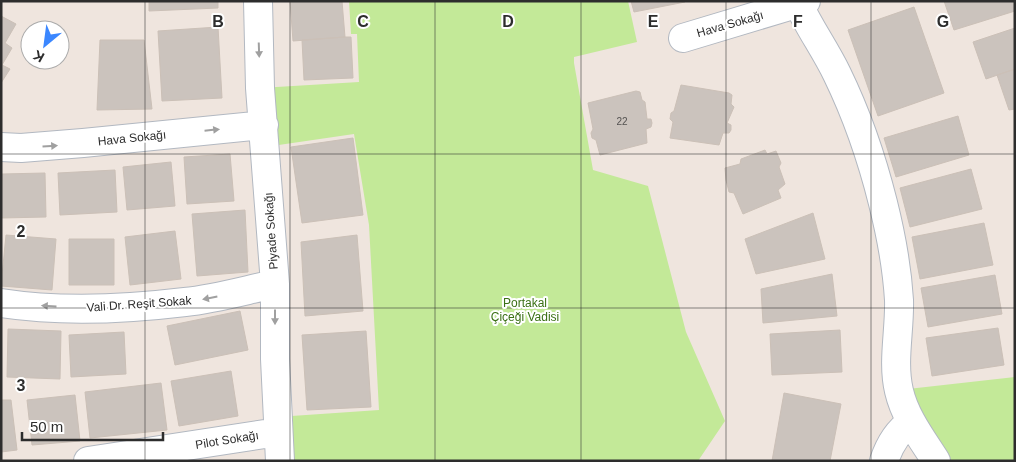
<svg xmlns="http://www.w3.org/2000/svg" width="1016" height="462" font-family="Arial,sans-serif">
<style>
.green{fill:#c3e998}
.building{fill:#cbc3bd;stroke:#cbc0b7}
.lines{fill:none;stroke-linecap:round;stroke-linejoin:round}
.minor-casing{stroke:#b2b8c1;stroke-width:30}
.minor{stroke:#fff;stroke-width:28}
.oneway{fill:#a0a0a0}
.grid{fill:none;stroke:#2d2d2d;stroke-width:1;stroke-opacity:0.55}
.labels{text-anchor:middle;stroke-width:4;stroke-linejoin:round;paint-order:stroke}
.number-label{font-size:10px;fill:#545251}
.street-label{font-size:12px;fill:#2d2d2d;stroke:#fff}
.park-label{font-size:12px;fill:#3b7016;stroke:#fff}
.grid-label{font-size:16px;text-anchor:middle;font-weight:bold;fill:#2d2d2d;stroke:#fff;stroke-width:4;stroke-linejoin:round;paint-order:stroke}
</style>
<rect width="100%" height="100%" fill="#efe5de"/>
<path class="green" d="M349,1H628L637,42L574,57V63L593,170L648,186L686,332L725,421L698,461H280L277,417L379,410L369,225L354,134L265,147L260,88L359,82L357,34H351Z
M1015,377V461H936L899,390Z"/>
<path class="building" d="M149,1H218V8L149,11Z
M290,1H342L345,37L293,41Z
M631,1H685V2L634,12Z
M944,1H1015V11L954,30Z
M914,7L944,93L878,116L848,30Z
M1,16L16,24L5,43L12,48L2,65L10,69L1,83Z
M218,27L222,98L162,101L158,31Z
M1015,28V69L986,79L973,42Z
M345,37H351L353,78L304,80L302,40Z
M100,40H144L152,109L97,110Z
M1015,69V109L1009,110L997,75Z
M681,85L729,93L732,95L731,104L734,107L727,123L731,125V130L729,133H723L719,145L670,138L673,122L670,119L671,113L674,111Z
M636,91L640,92L642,100L645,102L647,119H651L652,123L651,127L646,129L647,143L600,155L596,140L592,138L591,133L593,129L588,103Z
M958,116L969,155L896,177L884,138Z
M353,138L363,215L302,223L291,147Z
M765,150L767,154L776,151L781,163L779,167L785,184L778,190L781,198L743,214L734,193L729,192L726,180L725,168L740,164L741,159Z
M230,154L234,201L187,204L184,157Z
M171,162L175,206L127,210L123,167Z
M971,169L982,209L910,227L900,188Z
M115,170L117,212L60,215L58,173Z
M45,173L46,217L1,218L2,174Z
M245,210L248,272L197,276L192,214Z
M813,213L825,259L756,274L745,239Z
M984,223L993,265L920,279L912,237Z
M175,231L181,279L130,285L125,237Z
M6,235L56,239L52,290L1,286Z
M357,235L363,311L305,316L301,242Z
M69,239H114V285H69Z
M832,274L837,316L763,323L761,289Z
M995,275L1002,314L928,327L921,288Z
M240,311L248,350L175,365L167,326Z
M998,328L1004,365L932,376L926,338Z
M8,329L61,331L60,379L7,377Z
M840,330L842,372L772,375L770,334Z
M366,331L371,407L307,410L302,335Z
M124,332L126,374L71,377L69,335Z
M231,371L238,416L179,426L171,381Z
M161,383L167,430L90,438L85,392Z
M784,393L841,404L830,461H772Z
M75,395L80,441L32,445L27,400Z
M1,400H11L17,450L1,452Z"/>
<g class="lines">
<g class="minor-casing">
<path id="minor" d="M258,1L260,88L275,284V359L280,461
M797,1C808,26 825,49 837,74C857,115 872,159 883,203C891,235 897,267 899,300C900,330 892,362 899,391C905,417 922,439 936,461
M683,38L806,1
M1,147L21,148L83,143L264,125
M1,303C59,312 127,309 185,302C215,299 246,290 275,284
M88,461L278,432
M884,461C889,446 898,431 911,422"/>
</g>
<use href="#minor" class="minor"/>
</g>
<defs><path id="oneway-solid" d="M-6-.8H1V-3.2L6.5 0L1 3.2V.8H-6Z" transform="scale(1.25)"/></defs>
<g class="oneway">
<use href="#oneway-solid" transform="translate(259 50) rotate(88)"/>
<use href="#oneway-solid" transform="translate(212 130) rotate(-6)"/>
<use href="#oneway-solid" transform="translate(50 146) rotate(-4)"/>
<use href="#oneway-solid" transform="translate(210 298) rotate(169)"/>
<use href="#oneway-solid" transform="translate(49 306) rotate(-177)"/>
<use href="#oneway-solid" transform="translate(275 317) rotate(90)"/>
</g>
<path class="grid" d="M145,1V461M290,1V461M435,1V461M581,1V461M726,1V461M871,1V461M1,154H1015M1,308H1015"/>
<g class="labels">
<g class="number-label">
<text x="622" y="125">22</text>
</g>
<g class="street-label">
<text transform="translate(730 24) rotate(-16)" y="4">Hava Sokağı</text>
<text transform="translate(132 138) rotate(-6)" y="4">Hava Sokağı</text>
<text transform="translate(271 231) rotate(-94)" y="4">Piyade Sokağı</text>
<text transform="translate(139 304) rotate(-4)" y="4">Vali Dr. Reşit Sokak</text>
<text transform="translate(227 440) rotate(-9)" y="4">Pilot Sokağı</text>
</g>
<g class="park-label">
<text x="525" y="307">Portakal<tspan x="525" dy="14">Çiçeği Vadisi</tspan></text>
</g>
</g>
<g class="grid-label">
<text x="218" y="27">B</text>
<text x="363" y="27">C</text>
<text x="508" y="27">D</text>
<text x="653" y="27">E</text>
<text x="798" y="27">F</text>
<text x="943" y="27">G</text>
<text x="21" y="237">2</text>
<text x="21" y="391">3</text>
</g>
<rect width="1016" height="462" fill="none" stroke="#2d2d2d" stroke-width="5"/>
<g transform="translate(45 45) rotate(209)"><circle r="24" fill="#ffffff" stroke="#ababab"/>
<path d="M0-4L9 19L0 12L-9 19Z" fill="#3b87ff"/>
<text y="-8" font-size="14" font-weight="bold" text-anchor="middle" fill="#2d2d2d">K</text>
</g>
<path d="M22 432v8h141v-8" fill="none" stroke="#2d2d2d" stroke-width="2.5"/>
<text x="30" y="432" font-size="15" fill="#2d2d2d" stroke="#ffffff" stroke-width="4" paint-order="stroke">50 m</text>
</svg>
